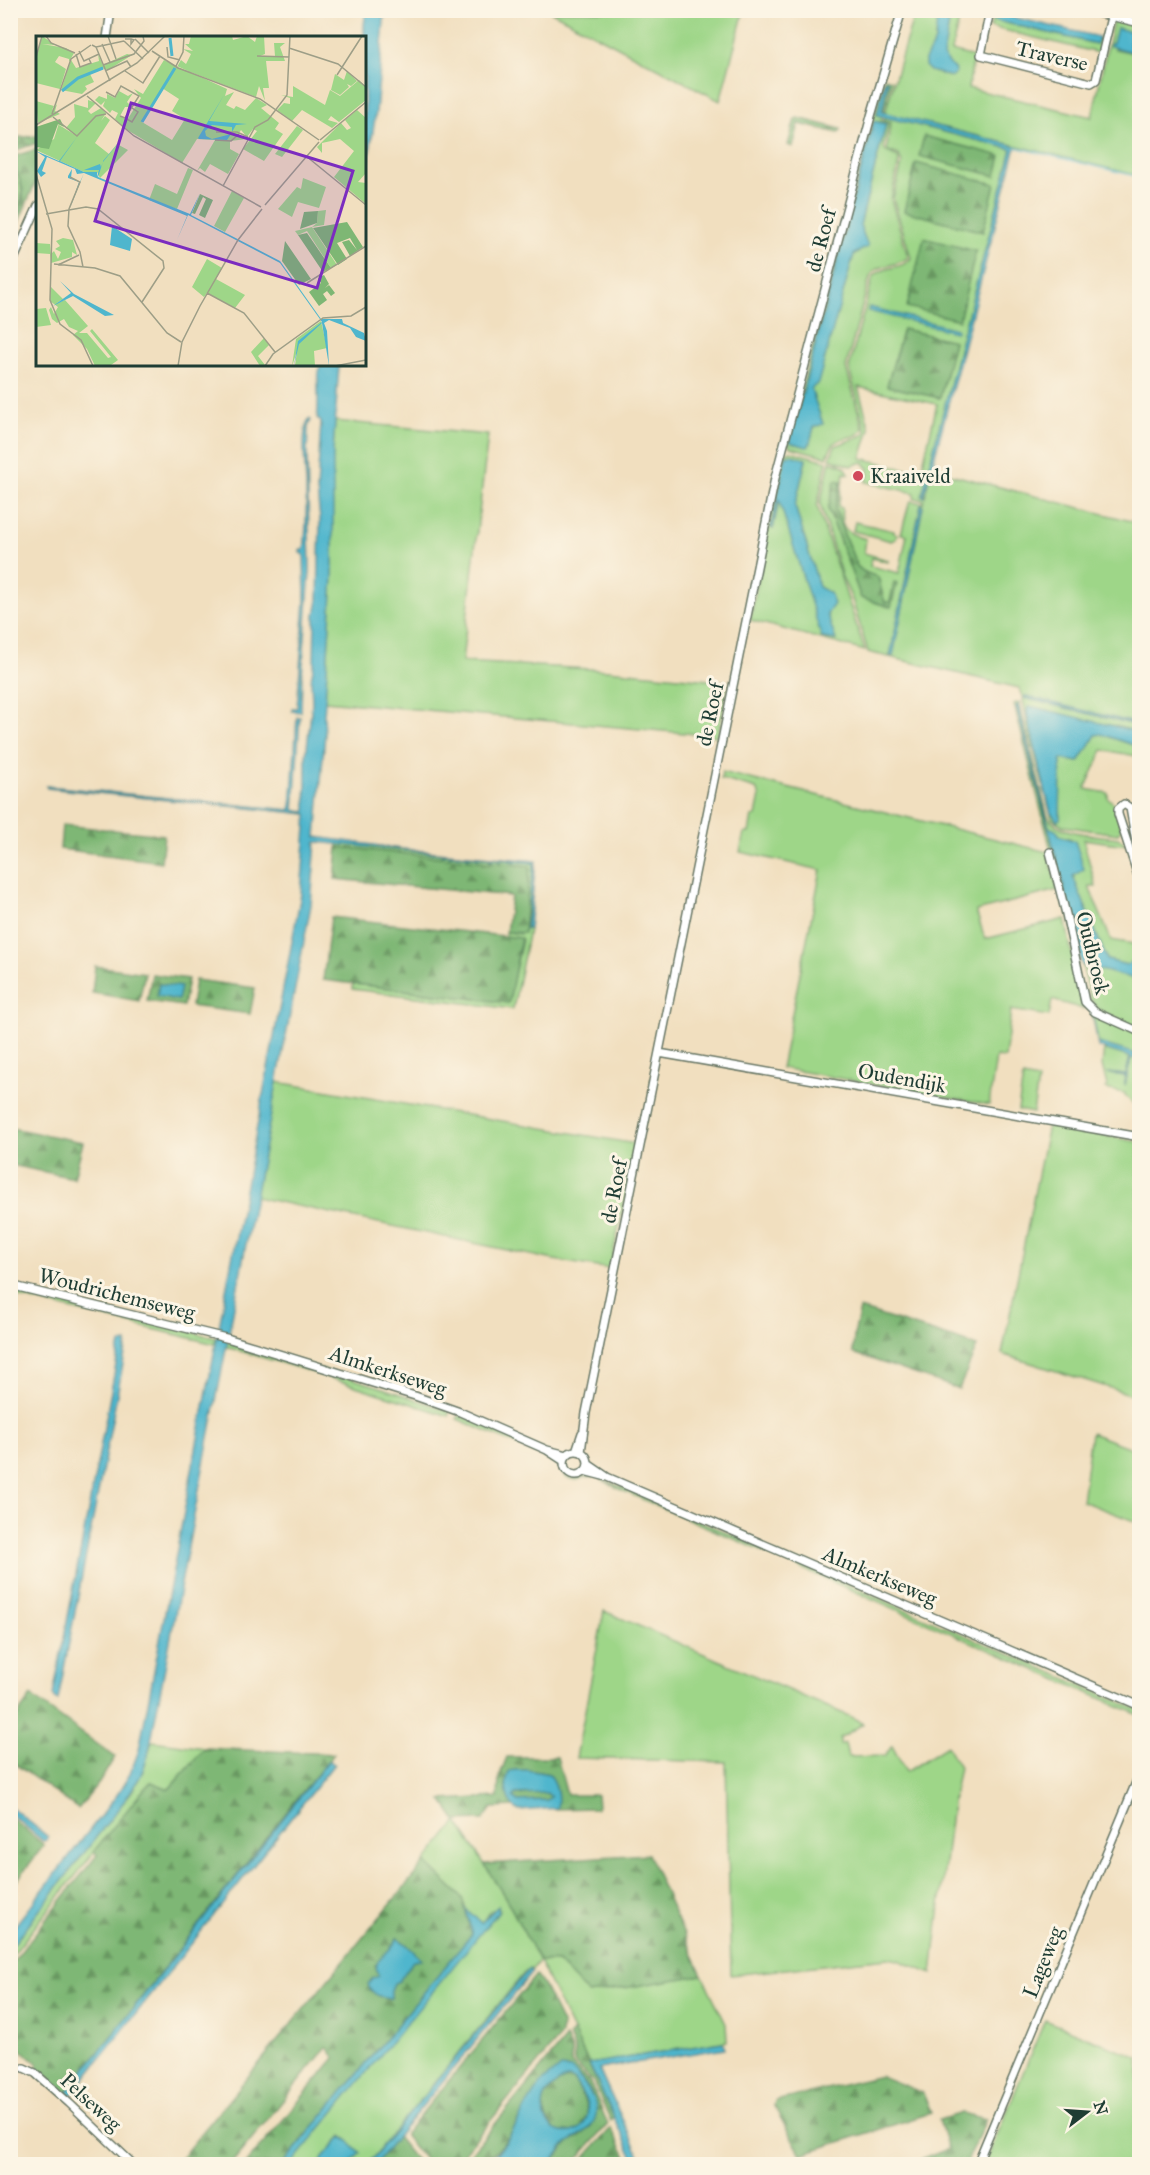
<svg xmlns="http://www.w3.org/2000/svg" width="1150" height="2175" font-family="'IM FELL Great Primer',serif">
<style>
.grass{fill:#9ed688;stroke:#5e8a5e;stroke-width:1.5;fill-rule:evenodd}
.forest{fill:url(#forest-firs);stroke:#4e7a54;stroke-width:1.5;fill-rule:evenodd}
.water{fill:#4fb6cd;stroke:#377a80;stroke-width:1.5;fill-rule:evenodd}
.lines{fill:none;stroke-linecap:round;stroke-linejoin:round}
.stream{stroke:#4fb6cd;stroke-width:1.5}
.minor-casing{stroke:#687665;stroke-width:10}
.minor{stroke:#fff;stroke-width:7}
.poi-dot{fill:#d1495b;stroke:#fcf5e5;stroke-width:2}
.labels{text-anchor:middle;stroke-width:6;stroke-linejoin:round;paint-order:stroke}
.street-label{font-size:21px;fill:#1f3d34;stroke:#fcf5e5}
.poi-label{font-size:21px;fill:#1f3d34;stroke:#fcf5e5;text-anchor:start}
.inset-river{fill:none;stroke:#4fb6cd;stroke-width:3}
.inset-road{fill:none;stroke:#9d9e87;stroke-width:1.5}
.view{fill:#7b2cbf;fill-opacity:0.15;stroke:#7b2cbf;stroke-width:3}
.inset-edge{fill:none;stroke:#1f3d34;stroke-width:3}
</style>
<defs>
<pattern id="forest-firs" width="22" height="20" patternUnits="userSpaceOnUse" patternTransform="scale(1.5)"><rect width="22" height="20" fill="#7eb774"/><path d="M5 1l3.5 6h-7zM16 11l3.5 6h-7z" fill="#679660"/></pattern>
</defs>
<rect width="100%" height="100%" fill="#fcf5e5"/>
<filter id="ink" filterUnits="userSpaceOnUse"><feTurbulence type="fractalNoise" baseFrequency=".0167" numOctaves="2"/><feDisplacementMap in="SourceGraphic" scale="12" xChannelSelector="R" yChannelSelector="G"/><feConvolveMatrix kernelMatrix="1 2 1 2 8 2 1 2 1" color-interpolation-filters="sRGB"/></filter>
<filter id="wash" filterUnits="userSpaceOnUse"><feTurbulence type="fractalNoise" baseFrequency=".008" numOctaves="4" result="noise"/><feDisplacementMap in="SourceGraphic" scale="24" xChannelSelector="R" yChannelSelector="G"/><feGaussianBlur stdDeviation="1.35" result="paint"/><feColorMatrix in="noise" values="0 0 0 0 0 0 0 0 0 0 0 0 0 0 0 0 0 1.4 0 .05"/><feComposite in="paint" operator="in"/></filter>
<g filter="url(#wash)">
<rect width="100%" height="100%" fill="#f1dfbf"/>
<path class="grass" d="M550,11H744L720,101Z
M916,11H932L960,17L951,51L974,57L968,88L1092,117L1113,21L1134,26L1132,33L1115,49L1139,54V176L885,113L906,40ZM949,24L943,53V57L955,71L950,77L930,71L925,63L935,41V35Z
M995,11L1009,14V16L995,13L993,20L1096,44L1098,40L1102,41L1099,53L990,27Z
M884,78L892,80L883,113L881,111L889,82L885,81L877,114L882,116L881,120L887,122L889,125L884,145L885,151L898,157L899,162L891,199L908,257C898,268 877,262 870,277L846,367L863,429C853,444 836,429 827,457L791,447L787,443ZM874,121L885,123L886,125L860,225L868,247L854,254L818,382L811,389L823,424L814,427L809,446L807,447L790,442Z
M885,117L1012,149L964,330L962,333L963,334L922,496L925,497L930,469L1139,523V724L1025,697L1139,726V732L1116,726L1027,710L1050,810L1057,820L1060,818L1061,759L1079,762L1096,735L1101,734L1139,747V762L1137,756L1103,750L1085,789L1108,793V798L1118,807L1121,830L1117,834L1063,826L1052,819L1028,728L1022,694L1019,688L868,652L852,599L842,577L820,504L830,461C838,464 847,465 849,474L844,473L838,507L842,508C839,529 848,534 866,539L864,553L888,560V562L872,558L870,566L899,573L907,535L901,534L909,504L911,501L923,503L924,500L914,498L915,493L866,482L869,469L863,462L851,466L830,458L835,446L861,436L866,432L849,368L873,277C883,265 903,270 911,258L893,198L902,163L899,155L888,151L887,147L891,123L884,119ZM903,329L954,341L940,398L887,386ZM858,387L937,404L921,473L861,458L870,429ZM841,481L835,508L845,537L857,566L861,570L879,579L883,599L887,603L890,602L894,583L889,607L861,598L828,509ZM921,504L923,506L893,655L890,656Z
M11,161C27,188 23,200 11,228Z
M335,421L488,435L462,662L608,670L728,682L718,736L325,701L333,576L332,469Z
M790,451L827,461L817,506L865,651L750,620L783,455ZM791,455L806,460L795,506L819,587L830,593L833,604L827,614L835,640L822,637L779,499L773,529L771,528L786,456Z
M855,522L894,531V533L897,534L896,539L891,541L853,531Z
M1019,702L1047,814C1053,835 1099,835 1118,838L1124,841L1125,844H1119L1083,839L1096,887H1089L1111,940L1139,945V957L1127,965L1107,960L1074,879L1072,839L1059,835L1049,827L1017,705C1037,792 1062,878 1082,965L1139,980V1029L1098,1009L1091,1000L1073,927L1054,862L1014,704Z
M722,772L1048,852L1058,890L976,911L985,939L1065,919L1083,1009L1052,1000L1049,1016L1011,1010L1005,1058L996,1057L989,1105L781,1068L821,870L740,852L744,833H749L752,816H756L760,796L756,789L721,779Z
M338,844L534,863L526,928L529,929L528,935L513,1009L352,989L353,984L508,1003L522,940L521,938L505,936L506,932L520,934L525,925L530,866L338,847Z
M1092,1013L1139,1034V1055L1098,1043Z
M1104,1049L1130,1057L1126,1075L1107,1073L1125,1076V1085L1131,1058L1139,1059V1120L1134,1113L1138,1108L1125,1095V1093L1105,1089L1107,1086L1102,1065Z
M1023,1077L1038,1080L1033,1113L1018,1110Z
M277,1082L636,1144L610,1269L554,1260L255,1197Z
M1048,1125L1139,1142V1397L1002,1354Z
M11,1288L216,1338L215,1344L11,1295Z
M227,1341L377,1386L449,1411V1416L299,1368L226,1347Z
M460,1415L498,1431L556,1460L564,1472L569,1476L576,1478L587,1475L594,1477H585L577,1480L567,1478L555,1461L457,1419Z
M1091,1433L1139,1451V1523L1082,1501Z
M598,1477L1139,1710V1715L619,1489Z
M604,1611L858,1720L863,1724L840,1738V1745L845,1743L848,1757L885,1756L892,1746L906,1772L947,1746L959,1767L952,1803L932,1974L898,1960L887,1958L731,1975L726,1762L576,1758Z
M152,1741L205,1748L169,1789L151,1782L145,1788L11,1957V1947L132,1791L143,1771Z
M457,1822L502,1891L539,1961L557,1962L589,1994L702,1975L726,2024L727,2041L589,2064L539,1961L532,1970L531,1969L524,1973L368,2164H350L358,2155L349,2141L342,2136L323,2157L321,2164H291L499,1910H492L481,1923L466,1909L461,1897L425,1862Z
M1045,2020L1139,2058V2164H985Z"/>
<path class="forest" d="M798,118L841,129L840,132L838,133L799,124L793,147L788,145L795,119Z
M37,136V143L11,152V138Z
M924,136L1001,156L996,176L919,156Z
M37,149V179L11,240C10,223 22,211 23,194C23,180 13,170 11,157Z
M916,163L995,184L983,232L904,211Z
M924,238L976,251L959,320L907,307Z
M903,329L954,341L940,398L887,386Z
M835,480L841,481L835,508L845,537L857,566L864,572L878,577L885,603L890,602L894,582L897,583L891,607L861,598L828,509Z
M62,825L164,835L161,862L60,849Z
M338,847L530,866L524,933L506,932L511,896L335,879Z
M331,917L521,938L509,1003L323,980Z
M95,966L145,973L139,1001L92,993Z
M152,974L188,979L183,1006L147,1001Z
M195,980L255,988L250,1014L191,1006Z
M11,1128L83,1142L74,1178L11,1165Z
M860,1309L977,1346L959,1389L853,1353L854,1335Z
M31,1696L115,1757L99,1783L78,1809L11,1761V1724Z
M205,1748L334,1754L299,1796L65,2095L36,2070L38,2064L11,2041V1964L97,1855L93,1852L145,1788L151,1782L169,1789Z
M507,1757H557L567,1795H597L598,1806L596,1808L555,1809C560,1799 557,1783 549,1774C537,1771 523,1768 510,1771C504,1783 505,1797 514,1807L492,1808L483,1820L456,1821L442,1800L498,1797L499,1777Z
M536,1793H549L551,1797L547,1800L518,1801L513,1797L515,1794Z
M11,1818L44,1845L11,1888Z
M648,1854L702,1975L588,1994L558,1962L539,1961L508,1902L484,1864Z
M425,1862L462,1898L472,1934L283,2164H246L335,2058L327,2047L231,2164H176ZM398,1938L406,1944L421,1960L413,1961L399,1981L394,1983L391,1990V1998L380,1996L370,1990L373,1978L380,1976L375,1966C383,1956 393,1948 398,1938Z
M536,1975L543,1985L562,2024L561,2035L455,2164H428L404,2135Z
M573,2031L614,2118L611,2121L593,2082L574,2062V2048L569,2036Z
M566,2038L571,2049V2063L590,2083L608,2124L573,2164H550L571,2140L580,2137L592,2125C593,2118 595,2108 594,2101C592,2090 577,2071 567,2068L527,2104V2108C509,2135 498,2164 462,2164Z
M881,2076L923,2093L931,2113L801,2154L774,2106L775,2101Z
M570,2078L574,2080C588,2103 601,2135 558,2132C535,2113 539,2085 570,2078Z
M961,2113L986,2119L966,2164H910L948,2149L939,2120Z
M611,2128L630,2164H579Z
M397,2137L419,2164H375Z"/>
<path class="water" d="M366,11H385L376,112L365,183L364,25Z
M995,13L1099,37L1097,44L993,20Z
M937,20L949,23L943,56L955,70V73L952,77L930,71L925,66V60L935,41Z
M1117,28L1132,32L1130,45L1139,47V54L1110,46V44L1113,43Z
M888,80L882,112L1016,146L924,497L922,496L927,474L963,335L962,332L964,330L1012,149L877,115L885,81Z
M874,121L886,124L860,225L868,247L854,254L818,383L811,389L823,424L814,427L809,446L807,447L790,442Z
M869,307L956,329L957,331L955,332L868,311Z
M321,365H339L333,450V576L324,717L325,734L316,837L402,849L536,861L529,929H526L534,863L316,842L311,905L148,1756L140,1777L125,1800L11,1947L10,1932L117,1795L130,1774L139,1750L301,894L307,814L47,788L46,786L291,810L297,717H300L294,810L305,812L306,810V756L312,703L311,679L314,664L315,615L318,600L320,520L317,490L321,422L317,418C320,401 315,378 321,365Z
M309,419L311,420L308,427L307,455L310,571L302,676L301,712L292,711V708H297L305,601L304,554L300,553V550H304C307,529 306,509 306,488C306,470 300,434 309,419Z
M791,455L806,459L795,506L819,587L830,593L834,604L827,614L836,640L822,638L779,500L773,529L771,528L786,456Z
M921,504L923,506L893,656H890Z
M1025,696L1139,724V726L1024,698Z
M1018,705L1049,827L1057,831L1060,836L1075,841L1084,869L1073,876L1074,879L1107,960L1127,965L1139,957V980L1082,965L1062,879L1016,706Z
M1028,707H1034L1139,732V747L1101,734L1096,735L1079,762L1061,759L1060,819L1057,821L1050,810L1027,714Z
M159,984L181,987L178,1000L157,996Z
M1093,1016L1098,1043L1139,1055V1059L1131,1058L1125,1085V1076L1107,1073L1126,1075L1130,1057L1098,1047Z
M127,1343L58,1700H56L53,1695L119,1349L120,1344Z
M329,1760L334,1764L69,2098L65,2095Z
M515,1770H527L549,1774C557,1783 559,1797 557,1808L519,1811C505,1802 504,1786 509,1771ZM547,1793L551,1797L547,1800L518,1801L513,1797L515,1794Z
M10,1806L48,1837L47,1840L43,1841L11,1814Z
M498,1906V1912L297,2157L291,2164H283L472,1934L466,1909L481,1923Z
M397,1938L406,1944L422,1960L413,1961L399,1981L394,1983L391,1990V1998C382,1999 371,1994 368,1984L373,1978L379,1976C368,1958 394,1953 397,1938Z
M529,1969L532,1972L375,2164H368Z
M723,2042L725,2048L599,2069L643,2164H636L589,2064Z
M561,2068L572,2069C596,2097 612,2119 572,2140C564,2144 556,2157 550,2164H475C482,2160 490,2159 496,2154C521,2129 527,2085 561,2068ZM569,2078L574,2080C584,2095 595,2111 581,2128C544,2149 524,2090 569,2078Z
M342,2137L349,2141L360,2153L350,2164H321L323,2157Z"/>
<g class="lines">
<path class="stream" d="M1015,147L1140,177"/>
</g>
</g>
<g filter="url(#ink)">
<g class="lines">
<g class="minor-casing">
<path id="minor" d="M990,10L981,55L1091,83L1096,80L1111,17
M1084,10L1140,23
M107,38L111,10
M10,268L38,206
M1050,852L1066,914L1085,1002L1095,1012L1140,1032
M1140,865L1130,808L1124,804L1118,809V814L1140,882
M659,1053L1140,1137
M10,1285L230,1339L415,1396L460,1412L547,1450L567,1455
M547,1450L564,1461
M576,1451L582,1433
M564 1463a12 12 0 1 1 24 0a12 12 0 1 1-24 0Z
M581,1452L586,1413L775,478L871,116L902,10
M584,1471L607,1477L588,1464
M607,1477L1140,1706
M24,2068L35,2073L69,2103L133,2164
M977,2164L1140,1773"/>
</g>
<use href="#minor" class="minor"/>
</g>
</g>
<circle class="poi-dot" cx="858" cy="476" r="6"/>
<g class="labels">
<g class="street-label">
<text transform="translate(1052 56) rotate(13)" y="7">Traverse</text>
<text transform="translate(821 240) rotate(-75)" y="7">de Roef</text>
<text transform="translate(710 714) rotate(-78)" y="7">de Roef</text>
<text transform="translate(1093 953) rotate(76)" y="7">Oudbroek</text>
<text transform="translate(902 1078) rotate(10)" y="7">Oudendijk</text>
<text transform="translate(614 1191) rotate(-79)" y="7">de Roef</text>
<text transform="translate(117 1294) rotate(14)" y="7">Woudrichemseweg</text>
<text transform="translate(388 1371) rotate(18)" y="7">Almkerkseweg</text>
<text transform="translate(880 1576) rotate(23)" y="7">Almkerkseweg</text>
<text transform="translate(1043 1962) rotate(-68)" y="7">Lageweg</text>
<text transform="translate(91 2102) rotate(43)" y="7">Pelseweg</text>
</g>
<g class="poi-label">
<text x="870" y="483">Kraaiveld</text>
</g>
</g>
<g transform="translate(36 36)">
<rect width="330" height="330" fill="#f1dfbf"/>
<path d="M6,0L19,9L6,8L30,12L38,17L33,26V23L23,20L19,26L30,33L24,53L0,47V22ZM155,0H196L197,4L211,0L219,6L221,0H228L229,18L224,20H239L238,7H249L244,11L249,25H230L233,52H227L229,65L223,50L220,61L141,31L145,24L150,28L155,18L147,13L157,15L149,8H153ZM39,18L35,24L40,32L63,25L62,18L67,29L91,18L96,19L72,34L65,32L54,38L58,46L49,50L51,53L46,58L25,54L35,24ZM128,24L191,53L189,60L198,56L190,69L198,73L200,70L209,74L220,62L231,69L225,72L243,87L239,93L247,98L228,125L207,113L221,95L217,93L211,101L205,94L201,100L211,103L194,105V113L203,118L192,138L174,128L169,136L164,132L161,135L179,104L161,103L146,127L88,92L79,83L82,77L76,74L74,77L67,70L69,65L65,69L59,64L63,60L71,63V58L79,62L83,55L92,60L97,57L91,66L96,71H89L84,80L91,84L105,62L98,53L107,58ZM126,52L143,63L136,75L149,83L136,104L106,86ZM311,35L321,45L315,50L311,48L313,51L304,59L295,54L299,38L308,44ZM323,44L330,51V64L303,86L295,80L292,84L302,87L296,92L266,74L256,85L241,74L248,67L254,68V62L245,59L257,61V50L289,69L294,54L304,60ZM52,64L60,67L52,75L55,78L65,72L70,77L65,85L69,80L74,84L59,107L73,118L81,108L92,114L64,142L61,136H48L0,114L18,103L23,87V89L41,100L30,92L39,81L38,68L52,72ZM0,65L18,70L16,74L21,68L19,75L24,78L2,87ZM321,74L330,82V137L322,146L330,147V168L298,141L318,115L304,103L286,107V117L281,111L305,87L311,94L315,92L309,84ZM261,90L267,94L246,121L239,118ZM152,132L157,134L141,173L113,164L119,148L141,158ZM267,142L290,151L283,172L262,166L256,181L242,173L261,151L265,153ZM196,155L208,162L189,196L178,190ZM290,174L288,189L276,191L301,229L295,232L271,195L262,199L259,195L276,191L281,187L282,175ZM27,202L37,204L41,219L36,216V221L15,227L14,218L0,217V207L14,208L15,218L18,215L22,223L25,216L19,213L24,210L20,205ZM171,223L186,232L180,243L209,259L199,272L171,257L168,261L156,251ZM15,251L27,263L21,267L29,264L52,290L43,297H51L72,322L75,321L54,295L56,293L82,324L75,329L59,330L51,313L37,299L42,295L33,291L28,283L21,287L16,283L13,274L15,271L18,278L22,271L14,265ZM10,272L15,289L0,291V273ZM285,285L291,312L278,315L279,330H259L261,315L256,330L260,303ZM228,302L233,309L222,320L229,329L224,330L215,316Z" fill="#9ed688" fill-rule="evenodd"/>
<path d="M24,83L28,91L22,88L13,113L0,111V91ZM164,158L177,164L169,182L163,179L170,163L167,161L159,178L156,177ZM282,175L281,187L264,193L268,176ZM311,186L327,211L314,220L306,206L313,204L321,214L314,202L301,207L311,223L302,229L277,192ZM271,197L295,232L287,236L262,199ZM249,205L275,243L263,249L246,225ZM288,239L293,248L289,252L293,249L299,257L295,260L291,255L287,258L291,264L283,270L273,256L285,247L282,242Z" fill="#7eb774"/>
<path d="M188,59L173,85L211,88L200,89L196,96V91L176,89L169,95L170,100L176,103L195,98L191,104L163,103L162,102ZM41,101L24,125L48,136H61V141L63,134H48L26,124L48,134L64,128L65,131L67,126V125L83,106L67,126L62,141L154,178L164,157L170,160L164,157L155,179L244,225L285,283H306L307,287L328,297L330,305L320,301L314,292L293,284L288,287L291,295L293,330L286,287L263,308L258,330L262,305L286,286L244,227L152,179L141,204L151,180L48,137L34,172L43,146L32,142V140L36,133L35,142L44,146L48,137L41,138L39,133L11,121L6,135L10,137L5,141L1,135L9,121L0,115L23,125ZM76,190L96,203L94,215L74,209ZM24,245L38,258L78,279L107,314L112,330L107,314L78,279L69,280L37,260L17,270L35,257Z" fill="#4fb6cd"/>
<path class="inset-river" d="M134,2L136,20M26,55L42,42L67,32M106,86L139,32"/>
<path class="inset-road" d="M10,0L15,7L39,17M72,0L80,23M89,3H95V8L98,4L95,3M99,3L113,17M88,5L107,23M66,8L74,26M56,9L60,11L74,45M60,11L88,5M131,11L132,21L144,24M253,12L302,28L330,51M43,15L48,25L63,18M116,15L142,32L224,63L283,104M40,18L44,31L55,27L53,23M221,20L253,21M0,21L6,0M67,29L98,18L108,5L107,0M140,30L147,16L148,0M69,35L91,25L95,31M89,35L107,47L124,20M301,39L326,0M70,56L79,61L85,50L103,60L89,82L84,80M51,60L98,100L225,171M16,78L35,23L55,9M17,81L41,100L60,80L70,78M89,82L96,86L102,76L96,72M0,89L101,27L129,0M180,96H201L212,101M179,104L195,105L204,97M284,104L330,66M270,120L330,169M0,138L16,193L14,264L24,288L45,304L57,330M34,141L44,146L33,173L32,190L44,216L47,231M187,150L219,91L232,84L251,59L254,0M229,169L283,106M10,178L50,171L62,173L127,225L128,232L106,266M18,228L59,232L84,240L131,297L145,306M22,229L43,219M271,247L330,210M171,257L208,277L239,316M142,330L146,306L164,270L202,204L226,173M229,330L237,318L287,282L315,280L330,271M299,330L330,324"/>
<path class="view" d="M95,67L317,135L281,252L59,185Z"/>
<rect width="330" height="330" class="inset-edge"/>
</g>
<rect width="1150" height="2175" fill="none" stroke="#fcf5e5" stroke-width="36"/>
<g transform="translate(1087 2112) rotate(73)" stroke="#fcf5e5" stroke-width="4.5" paint-order="stroke">
<path d="M0-4.5L10 22L0 15L-10 22Z" fill="#1f3d34"/>
<text y="-9" font-size="16" font-weight="bold" text-anchor="middle" fill="#1f3d34">N</text>
</g>
</svg>
